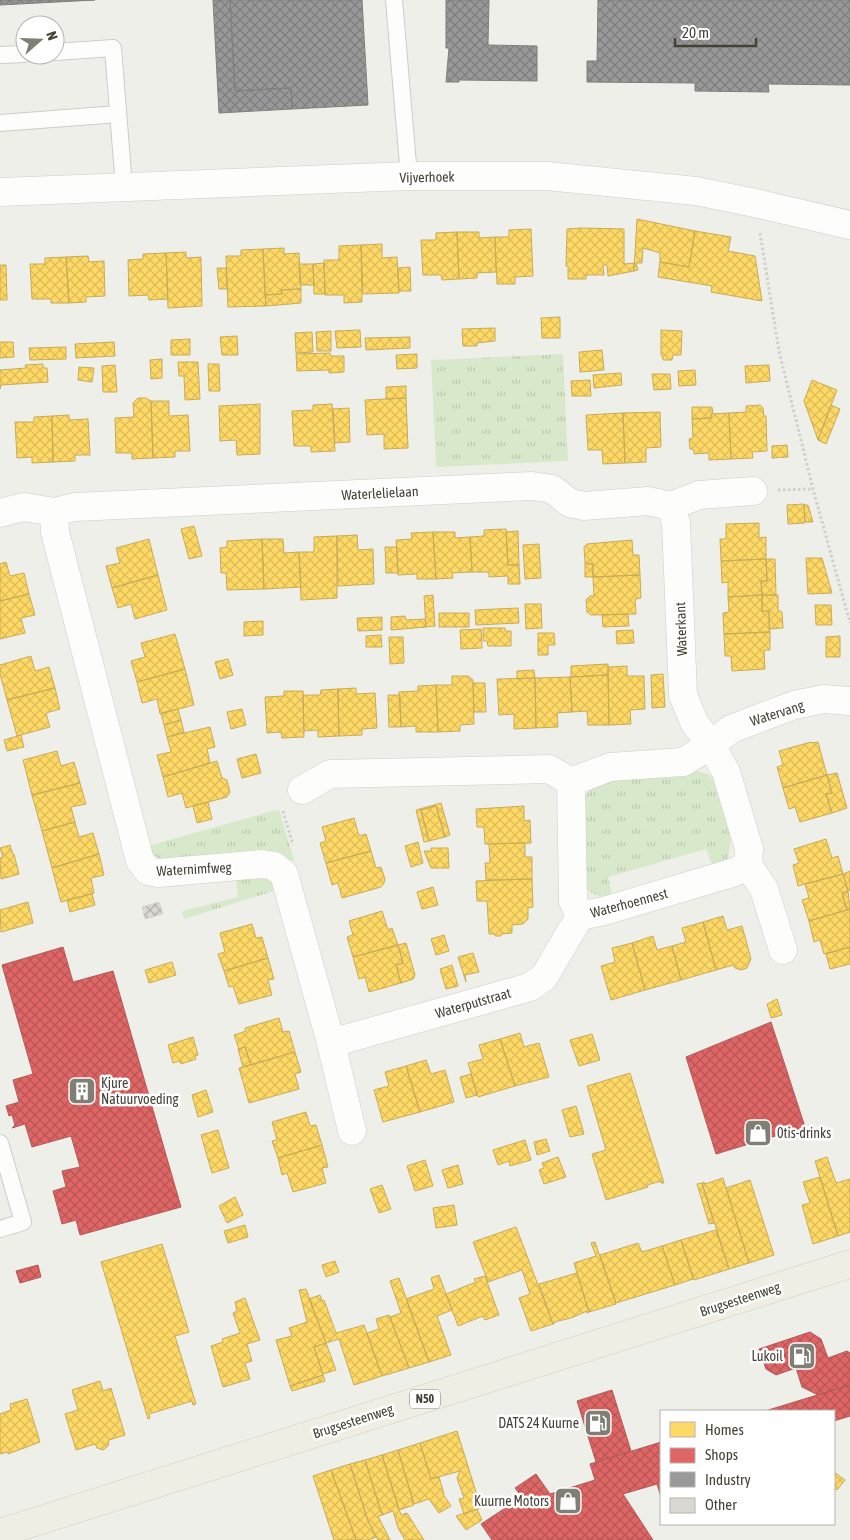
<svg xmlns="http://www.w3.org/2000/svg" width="850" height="1540" font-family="'Asap Condensed',sans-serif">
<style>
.grass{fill:url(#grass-tufts)}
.homes{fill:url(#homes-cross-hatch);stroke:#c7ac58}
.shops{fill:url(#shops-cross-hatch);stroke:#b25b58}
.industry{fill:url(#industry-cross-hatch);stroke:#807f7b}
.building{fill:url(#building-cross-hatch);stroke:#d8d6d0}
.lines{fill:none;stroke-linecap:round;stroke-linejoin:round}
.lane-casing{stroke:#cdcdc7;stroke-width:18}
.street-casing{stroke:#cdcdc7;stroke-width:29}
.primary-casing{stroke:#d1cdb8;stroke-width:29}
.path{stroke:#d0cfcb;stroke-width:3;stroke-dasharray:2.5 2.5;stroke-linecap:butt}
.lane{stroke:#fdfdfc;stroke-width:16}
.street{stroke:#fdfdfc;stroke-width:28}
.primary{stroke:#f0eee4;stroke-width:28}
.labels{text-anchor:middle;stroke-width:5;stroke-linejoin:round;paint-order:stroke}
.shield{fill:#fff;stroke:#7d7b72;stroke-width:1}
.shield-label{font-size:12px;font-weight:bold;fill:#454236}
.street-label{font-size:14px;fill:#454236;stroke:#fff}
.poi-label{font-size:14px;fill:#454236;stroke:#fff;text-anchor:end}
</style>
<defs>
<pattern id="grass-tufts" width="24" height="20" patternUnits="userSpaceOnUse" patternTransform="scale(1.25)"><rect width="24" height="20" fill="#d8e9cb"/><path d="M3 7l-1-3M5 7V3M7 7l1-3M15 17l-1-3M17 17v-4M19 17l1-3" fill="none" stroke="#bbc9af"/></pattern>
<pattern id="homes-cross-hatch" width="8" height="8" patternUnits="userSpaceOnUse" patternTransform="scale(1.25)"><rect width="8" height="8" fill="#ffd966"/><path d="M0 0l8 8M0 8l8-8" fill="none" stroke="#dcbb59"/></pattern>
<pattern id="shops-cross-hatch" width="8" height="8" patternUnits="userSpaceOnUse" patternTransform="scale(1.25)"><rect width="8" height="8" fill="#e06666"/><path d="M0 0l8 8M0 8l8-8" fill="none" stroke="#b75655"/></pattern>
<pattern id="industry-cross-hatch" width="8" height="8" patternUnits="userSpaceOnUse" patternTransform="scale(1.25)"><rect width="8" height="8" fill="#999"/><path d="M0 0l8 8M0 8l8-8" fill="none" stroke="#7f7e7e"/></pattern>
<pattern id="building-cross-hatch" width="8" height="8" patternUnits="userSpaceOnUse" patternTransform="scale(1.25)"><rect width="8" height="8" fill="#d9d8d2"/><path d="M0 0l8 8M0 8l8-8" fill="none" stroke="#b2b1ab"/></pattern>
</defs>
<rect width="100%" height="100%" fill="#efefea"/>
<path class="grass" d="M563,354L568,461L436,467L431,360Z
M694,770L710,775L720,790L732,830L728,860L713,867L706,849L608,877L613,898C601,897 593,896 585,887L582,799L599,780Z
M279,809L294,860L289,861C284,854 281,852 272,851L161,860L152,854L148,846Z
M265,877L272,881L277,890L184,919L182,911L238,897L236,878Z"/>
<path class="homes" d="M637,219L695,231L689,267L660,262V253L643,248L642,263H636L638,270L634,271Z
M582,228L624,229V264L634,263V271L608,276L607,265H603L604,275H586V279H568V266H566L567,229Z
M531,229L533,276L515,277V284H497L495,237H509V230Z
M695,231L731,237L728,251L755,256L762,301L711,292L712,286L658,277L660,262L689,267Z
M457,232L459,279L442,280L441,275H423L421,240H436V233Z
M457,232H479V238L495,237L496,272L477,273V278L459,279Z
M382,244V258L397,257L399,293L363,294L361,245Z
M361,245L362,302L344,303V295H325L324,260H339V246Z
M284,248V254L299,253L301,289L281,290L282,294L265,295L263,249Z
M263,249L266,306L228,307L226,256H241V250Z
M186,252V258L201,257L202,306L168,308L166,253Z
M166,253L168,299L149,300L148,295L129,296L128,260L143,259V254Z
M88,256L89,262L104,261L105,296L86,297V302L69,303L66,257Z
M66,257L69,303H51V299H32L30,264H45V258Z
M324,263L325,294H314L313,264Z
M299,264H313L314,285H300Z
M0,265H6L7,300H0Z
M410,267L411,291H399L398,268Z
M217,268H226L227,289H219Z
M301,289V303L266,306L265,295L282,294L281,290Z
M560,317V338H542L541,318Z
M495,328V341L477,343V346H463L462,329Z
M360,330L361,347L337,348L335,331Z
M661,330L682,331L681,355H673L672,360H663L662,355H661Z
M331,331V351H317L316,332Z
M312,332L313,352L296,353L295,333Z
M237,336L238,355H222L220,337Z
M410,337V348L366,350L365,338Z
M190,339V355H171V340Z
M0,342H13L14,357L0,358Z
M114,342L115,356L76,358L75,344Z
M66,347V359L30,360L29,348Z
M602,350L604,370L580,372L579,352Z
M330,353V356H344V372L329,373V370L297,371L296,354Z
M417,354V368L397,369L396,355Z
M162,359V378L151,379L150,360Z
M178,362H198L200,399L185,400L184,376H179Z
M43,364V368H47L48,382L1,385L0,389V370L26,368L25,365Z
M208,364H219L220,391H209Z
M115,365L117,392H103L102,366Z
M769,365L770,381L746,383L745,366Z
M79,367L94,368L92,382L78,380Z
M695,370L696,385L679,386L678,371Z
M621,373L622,385L594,388L593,375Z
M652,374H670L671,389L654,390Z
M590,380L591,396H572L571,381Z
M812,380L837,390L818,440L804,401Z
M406,386V398L386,399V387Z
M138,398H146L151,401L153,458L132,459V453H116L115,418L134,417L133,403Z
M406,398L408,448L384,449V434L367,435L365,400Z
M151,401H169V416L188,415L190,451H175V457L153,458Z
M260,404V454L237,455L236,440L220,441L219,406Z
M332,404L335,451L311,452V446H294L292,411L313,410V405Z
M760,405L763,408L764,416H766L767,451L752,452L753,458L731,459L729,413L746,412V406Z
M831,405L840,409L826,444L818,440Z
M692,407H712L713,413L711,414V418L692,419Z
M349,408L350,442L335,443L333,409Z
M660,412L661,447L646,448V462L625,463L623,413Z
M623,413L625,463L603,464L602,450H588L586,415Z
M729,413L731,459L709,460V453L694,454V450L690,449L689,439L693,438L692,419L711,418V414Z
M69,415V420L88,419L90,455H75V461L53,462L52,416Z
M52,416L53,462L32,463V457L17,458L15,422H34V417Z
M787,445L788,457L772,458V446Z
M804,504L805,523L788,524L787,505Z
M804,505H808L813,522H805Z
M759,523V538L766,537V559L721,561L720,539H726V524Z
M194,526L202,556L189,559L181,529Z
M506,529L508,565H519L520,584H508V576L489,577V572H472L470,537L484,536V530Z
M518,531L519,565H508L506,532Z
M433,532H455V538L470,537L472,572L452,573L453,578L436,579Z
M433,532L436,579H417V574L398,575L396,540L412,539L411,533Z
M357,535L358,550L373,549L374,584L338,586L337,536Z
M337,536V598L301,600L299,552H314V537Z
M149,539L158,575L112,588L106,566L120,563L116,548Z
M262,539L264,589L227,590L226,573H221L220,548L227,547V541Z
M262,539H283L284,553L299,552L301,587L264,589Z
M632,540L633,555H639L640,575L593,577V564H588L585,562L584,547L587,544Z
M539,544L541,578L525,579L523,545Z
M385,547H397L398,573H386Z
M806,558H822L832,593L808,594Z
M766,559L767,581H761L762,595L728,597V582L722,583L721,561Z
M766,559H775L776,595H762L761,581H767Z
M6,562L10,576L24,573L29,594L0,601V564Z
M585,562L588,564H593V577H585Z
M158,575L167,610L135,619L131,604L118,608L112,588Z
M640,575L641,598L635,599L636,614L591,615L587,612L586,600L590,596H594L593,577Z
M29,594L35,615L21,618L25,633L0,639V601Z
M433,595L435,626L426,627L424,596Z
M762,595V611H769L770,632L724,634L723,613L729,612L728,597Z
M762,595H778V610L782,612L783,628L769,629V611H762Z
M525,604H541L542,628L526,629Z
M815,605H831L832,625H816Z
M518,608L519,623L476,625L475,610Z
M439,613H469V627H439Z
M628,614L629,626L603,627L602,615Z
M405,616L406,620L425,619L426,627L391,630V617Z
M382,617V630L358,631L357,618Z
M263,621V635L244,636V622Z
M483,628H505V631H511V646H488L487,641H483Z
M481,629L482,648L461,649L460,630Z
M633,630L634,643L617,644L616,631Z
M770,632V650H764L765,669L732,671L731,656H725L724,634Z
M538,633H554L555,645H548V655H538Z
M175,634L185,669L137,682L131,661L145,657L141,643Z
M381,635L382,647H366V636Z
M840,636V657H826V637Z
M389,637H403L404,663L390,664Z
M31,656L35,671L49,667L55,688L7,700L0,674V665Z
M228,659L233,675L220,679L215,662Z
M608,664V675L571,677V666Z
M627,666V676H644L645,709L630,710L631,724L609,725L608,667Z
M185,669L194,705L160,714L157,699L142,703L137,682Z
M534,670L535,678L517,679V671Z
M663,674L665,707L652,708L651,675Z
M608,675L609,725H588L587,711L572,712L570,677Z
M452,676H468L473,680L474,724L460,725V731L438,732L436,685H452Z
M570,677L572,712L557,713L558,727L536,728L535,678Z
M535,678L536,728L514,729V714L499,715L497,679Z
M473,683H485L486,712H474Z
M436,685L438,732H416V726L401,727L399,692L418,691V686Z
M55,688L60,709L46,713L50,727L17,736L7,700Z
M356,688V694L375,693L377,728L362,729V735L339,736L338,689Z
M338,689L339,736L318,737V730L304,731L303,695H320L321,690Z
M284,691H303L304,737L282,738L281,732L267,733L265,697L284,696Z
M388,695H400L401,727H389Z
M178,709L181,720L164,725L161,713Z
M242,709L246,725L231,729L227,712Z
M181,720L184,732L167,737L164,725Z
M210,727L215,747L207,749L210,763L163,777L157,755L171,752L167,737Z
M21,735L24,747L7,751L4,740Z
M811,742L812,743L818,742L827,775L783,788L777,767L783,765L779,751Z
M57,751L61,766L74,762L80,783L32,795L23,760Z
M256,754L261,773L242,778L237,759Z
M217,761L222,778L227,780L230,792L227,797L186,808L182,793L168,797L163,777Z
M837,773L847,808L832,813L826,794L832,793L827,775Z
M827,775L832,793L826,794L832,813L800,822L795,807L789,809L783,788Z
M80,783L86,804L71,807L75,822L42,831L32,795Z
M208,802L212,819L197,823L193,806Z
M441,803L450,835L445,837L436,806L421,810L429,841L424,842L416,810Z
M436,806L445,837L429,841L421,810Z
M524,806V821L530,820L531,843L485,844L484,827H477L476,809Z
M354,818L359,836L366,834L371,851L326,863L320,843L326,841L322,827Z
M75,822L79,837L93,833L99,854L52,868L42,831Z
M826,839L832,858L838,856L843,874L798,886L793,865L799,863L794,849Z
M418,842L423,863L411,867L405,846Z
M525,843V857H532V879L486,880L485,863H490L489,844Z
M10,845L13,855L14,854L19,874L1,879L0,858L3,857L0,848Z
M431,848H448L449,868H431L424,851H431Z
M371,851L376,868L381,867L385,879L384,883L381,887L342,898L338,883L332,885L326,863Z
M99,854L104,875L91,878L94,893L61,902L52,868Z
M850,871V890L848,891L843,874Z
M843,874L848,891L842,893L847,910L809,921L802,900L809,898L805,884Z
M532,879L533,907L528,908V919L523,924L512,925V933L501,934V936H495V934H489L487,901H477L476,881Z
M433,887L438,905L422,909L417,892Z
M848,891L850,909L847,910L842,893Z
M92,894L95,905L70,912L67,900Z
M28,902L33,923L1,932L0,910Z
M850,909V947L824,954L820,940L814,942L809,921Z
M382,911L388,930L392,928L398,945L353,957L347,937L353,935L349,921Z
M723,916L727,930L742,926L751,959L747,968L741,970L735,968L733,965L716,970L703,922Z
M703,922L716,970L681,980L672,946L686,942L682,928Z
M252,924L256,938L262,937L268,958L224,971L218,954L225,952L220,933Z
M444,935L449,951L436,955L431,939Z
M653,936L657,950L672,946L681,980L645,990L632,943Z
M406,943L415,975L413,979L401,983L396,965L403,963L398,945Z
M632,943L645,990L611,1000L601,966L615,962L612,948Z
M398,945L403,963L396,965L401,983L369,992L365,977L359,979L353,957Z
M850,947V964L830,969L826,954Z
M473,953L479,972L465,975L466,982L458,957Z
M268,958L274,979L268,980L272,995L239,1004L233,986L229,987L224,971Z
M172,962L176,975L149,983L145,970Z
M452,965L458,986L446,989L440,969Z
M777,999L782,1015L771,1018L767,1004Z
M279,1018L283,1032L289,1031L295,1052L251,1065L245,1047L239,1049L234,1035L246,1031L245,1028Z
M520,1033L524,1047L539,1043L549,1077L515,1086L500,1039Z
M592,1034L600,1060L579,1066L570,1040Z
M193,1037L198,1055L195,1056L196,1059L181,1064L180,1061L173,1063L168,1045Z
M500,1039L515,1086L478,1097L468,1063L483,1059L479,1045Z
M245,1047L251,1065L243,1067L238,1049Z
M295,1052L301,1072L295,1074L299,1089L249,1103L239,1068Z
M426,1060L431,1074L445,1070L454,1102L420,1112L406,1066Z
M406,1066L420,1112L383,1122L374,1090L389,1086L385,1072Z
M630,1073L664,1183H661V1181L647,1185L648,1187L606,1200L592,1154L606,1150L587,1086Z
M471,1074L477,1095L466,1098L460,1077Z
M206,1090L213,1112L198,1117L192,1095Z
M576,1106L584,1134L570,1137L562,1110Z
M306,1112L310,1126L316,1125L322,1145L278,1158L272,1141L277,1140L272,1122Z
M218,1130L229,1168L212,1173L201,1135Z
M546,1139L550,1151L537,1155L534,1142Z
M525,1140L531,1160L510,1166L509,1161L498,1165L493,1150Z
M322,1145L328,1167L322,1168L326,1183L293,1192L287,1173L282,1175L278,1158Z
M558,1157L566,1177L544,1184L539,1170L544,1168L542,1163Z
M827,1157L836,1183L850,1179V1232L838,1236L815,1161Z
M425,1160L433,1186L415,1191L407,1166Z
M458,1165L463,1184L448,1188L442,1170Z
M820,1177L838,1236L813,1244L802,1205L810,1203L803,1182Z
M723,1178L749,1263L729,1269L702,1183L704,1182L705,1184Z
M750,1180L774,1255L749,1263L726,1188Z
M702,1183L714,1223L709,1224L697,1184Z
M382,1185L391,1209L379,1213L370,1189Z
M235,1197L243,1215L227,1223L219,1206Z
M454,1205L457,1225L436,1228L433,1208Z
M245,1225L248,1237L228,1243L224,1231Z
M516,1227L553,1324L531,1331L519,1298L530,1294L522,1270L488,1282L473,1242Z
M716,1230L729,1269L694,1280L681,1240Z
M681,1240L693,1279L675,1285L662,1246Z
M595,1242L616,1304L589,1312L574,1263L596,1256L591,1243Z
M638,1243L642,1252L662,1246L675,1285L616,1303L600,1255Z
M162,1244L189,1332L175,1336L196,1404L193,1405L192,1401L149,1414L150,1418L148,1419L101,1262Z
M335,1261L339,1272L326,1277L322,1265Z
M577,1273L589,1312L587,1313V1311L571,1318L554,1322L555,1323L553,1324L539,1284Z
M439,1275L452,1310L437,1316L451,1355L429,1362L406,1299L434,1289L431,1278Z
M485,1276L499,1315L485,1320L483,1316L458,1326L446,1294L476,1282L474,1279Z
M399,1278L429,1362L409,1368L390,1317L401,1313L390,1281Z
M306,1289L326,1343L314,1347L323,1375L290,1386L276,1340L292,1336L289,1328L307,1322L299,1290Z
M320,1295L322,1301L324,1300L336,1333L364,1325L382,1376L354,1385L339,1339L326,1343L309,1299Z
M245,1298L260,1340L247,1344L252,1361L245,1363L250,1379L223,1387L211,1346L223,1342L222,1339L240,1333L233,1313L237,1311L235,1302Z
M389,1315L409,1368L382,1376L367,1333L379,1329L376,1319Z
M326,1343L336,1370L323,1374L314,1347Z
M323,1375L325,1381L292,1391L290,1386Z
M100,1381L103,1391L111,1388L125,1435L109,1440L108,1446L103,1450L97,1448L95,1444L76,1450L65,1414L78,1410L72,1390Z
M27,1399L40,1442L8,1454V1452L0,1454V1414L11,1410L10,1404Z
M457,1431L481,1508L464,1514L459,1499L464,1498L457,1478L460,1471L431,1479L420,1443Z
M420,1443L431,1479L439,1477L444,1494H443L451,1506L439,1513L429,1499L414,1504L398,1450Z
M398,1450L414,1505L399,1510L382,1455Z
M382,1455L401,1515L407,1513L424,1540H405L398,1528L393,1511L382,1515L365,1460Z
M365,1460L382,1515L378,1516L390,1540H378L368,1521L350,1464Z
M350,1464L368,1521L376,1537L369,1540H356L331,1470Z
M331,1470L356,1540H334L313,1476Z
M834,1472L845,1480L837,1490L834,1488Z
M477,1509L482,1520L466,1530L456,1516Z"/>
<path class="shops" d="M63,947L73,982L113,971L181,1207L80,1235L76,1220L62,1224L53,1191L66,1187L62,1171L80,1167L71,1136L32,1147L25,1124L12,1128L15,1125L12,1115L9,1116L6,1106L19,1102L13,1080L33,1074L2,965Z
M771,1022L805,1127L716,1154L686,1057Z
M38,1265L41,1277L20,1283L16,1271Z
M810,1332L821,1339L828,1358L847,1351L850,1353V1385L818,1395L802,1387L796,1368L776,1375L766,1369L759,1349Z
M850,1385V1416L834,1421V1411H765Z
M612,1390L631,1451L596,1462L577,1401Z
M661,1442V1497L657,1484L623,1494L653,1540H492L481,1524L522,1497L515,1488L536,1474L550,1494L595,1480L590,1464Z"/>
<path class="industry" d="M0,0H95L0,5Z
M213,0H230L235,91L291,88L292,109L219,113Z
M230,0H362L368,105L292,109L291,88L235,91Z
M446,0H489L488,45L537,46V81L459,80V82H446L449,48H446Z
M598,0H850V85L768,84L769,92L695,91V83L587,82V61H597Z"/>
<path class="building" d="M159,902L163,914L145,919L142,907Z"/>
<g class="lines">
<g class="lane-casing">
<path id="lane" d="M394,0L409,176
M55,52L113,48L124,187
M0,55L25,54
M0,123L118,114
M0,1143L23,1222L0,1229"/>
</g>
<g class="street-casing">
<path id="street" d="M0,192L409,176H547L696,191L755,203L850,225
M671,506L676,523L683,695L694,722L711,745L726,772L749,849L748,865L764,889L783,950
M54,512L55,532L140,861L148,871L158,873L262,864L274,866L284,874L331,1043L352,1131
M0,513L24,507L54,512L75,507L532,486L552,489L570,503L584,506L648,501L671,506L699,495L753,491
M571,782L573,901L580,916
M302,790L330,774L549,769L571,782L610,767L683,762L711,745L731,729L794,705L824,699L850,701
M580,916L604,911L735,872L748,865
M331,1043L530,987L544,977L580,916"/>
</g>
<g class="primary-casing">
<path id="primary" d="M0,1533L850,1264"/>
</g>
<path class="path" d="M760,233L779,351L813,489L850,623
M778,490L813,489
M283,811L293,845"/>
<use href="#lane" class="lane"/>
<use href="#street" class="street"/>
<use href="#primary" class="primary"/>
</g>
<defs>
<g id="building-square" transform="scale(1.4375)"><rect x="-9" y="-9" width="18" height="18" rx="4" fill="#807f75" stroke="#fff"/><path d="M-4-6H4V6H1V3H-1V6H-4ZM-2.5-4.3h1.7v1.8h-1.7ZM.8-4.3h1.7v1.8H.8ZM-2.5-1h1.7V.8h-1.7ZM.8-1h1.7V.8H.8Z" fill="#fff"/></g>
<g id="shop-square" transform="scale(1.4375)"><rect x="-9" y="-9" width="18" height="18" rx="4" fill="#807f75" stroke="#fff"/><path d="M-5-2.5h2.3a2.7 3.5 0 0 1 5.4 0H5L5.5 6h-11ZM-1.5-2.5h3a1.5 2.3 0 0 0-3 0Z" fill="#fff"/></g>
<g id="fuel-square" transform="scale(1.4375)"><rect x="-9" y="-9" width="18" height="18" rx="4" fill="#807f75" stroke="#fff"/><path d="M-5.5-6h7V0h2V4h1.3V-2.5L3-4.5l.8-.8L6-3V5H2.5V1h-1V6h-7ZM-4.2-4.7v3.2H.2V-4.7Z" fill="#fff"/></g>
</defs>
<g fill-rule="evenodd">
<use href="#building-square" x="82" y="1091"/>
<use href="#shop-square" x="758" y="1133"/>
<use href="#fuel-square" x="802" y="1356"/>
<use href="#fuel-square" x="598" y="1423"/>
<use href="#shop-square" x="568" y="1501"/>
</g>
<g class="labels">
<rect class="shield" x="410" y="1389.5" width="30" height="19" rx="4"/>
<g class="shield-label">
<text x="425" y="1403">N50</text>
</g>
<g class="street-label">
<text transform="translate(427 177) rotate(-1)" y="5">Vijverhoek</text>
<text transform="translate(380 493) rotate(-3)" y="5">Waterlelielaan</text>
<text transform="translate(681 629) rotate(-92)" y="5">Waterkant</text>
<text transform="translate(777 713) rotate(-18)" y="5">Watervang</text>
<text transform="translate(194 869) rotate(-3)" y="5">Waternimfweg</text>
<text transform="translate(629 903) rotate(-15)" y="5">Waterhoennest</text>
<text transform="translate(473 1003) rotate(-16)" y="5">Waterputstraat</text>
<text transform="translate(740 1299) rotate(-18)" y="5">Brugsesteenweg</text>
<text transform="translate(353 1421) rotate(-18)" y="5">Brugsesteenweg</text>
</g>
<g class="poi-label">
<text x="101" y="1088" text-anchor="start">Kjure<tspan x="101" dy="16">Natuurvoeding</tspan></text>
<text x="777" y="1138" text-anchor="start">0tis-drinks</text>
<text x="783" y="1361">Lukoil</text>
<text x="579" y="1428">DATS 24 Kuurne</text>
<text x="549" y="1506">Kuurne Motors</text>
</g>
</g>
<rect x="660" y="1410" width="175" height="115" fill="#ffffff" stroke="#b5b3af"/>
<rect x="670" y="1422" width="25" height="15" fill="#ffd966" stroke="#b5b3af"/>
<text x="705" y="1435" font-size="15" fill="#454236">Homes</text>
<rect x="670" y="1448" width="25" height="15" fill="#e06666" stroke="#b5b3af"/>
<text x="705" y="1460" font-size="15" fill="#454236">Shops</text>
<rect x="670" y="1472" width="25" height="15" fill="#999999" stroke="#b5b3af"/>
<text x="705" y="1485" font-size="15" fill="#454236">Industry</text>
<rect x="670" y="1498" width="25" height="15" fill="#d9d8d2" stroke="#b5b3af"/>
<text x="705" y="1510" font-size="15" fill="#454236">Other</text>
<g transform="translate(40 40) rotate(70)"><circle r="24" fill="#ffffff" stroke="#b5b3af"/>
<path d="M0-4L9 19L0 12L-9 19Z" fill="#807f75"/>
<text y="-8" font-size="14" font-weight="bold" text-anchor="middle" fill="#454236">N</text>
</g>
<path d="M675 38v8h81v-8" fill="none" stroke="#454236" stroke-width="2.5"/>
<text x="682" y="38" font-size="15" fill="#454236" stroke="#ffffff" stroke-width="4" paint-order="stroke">20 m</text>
</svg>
